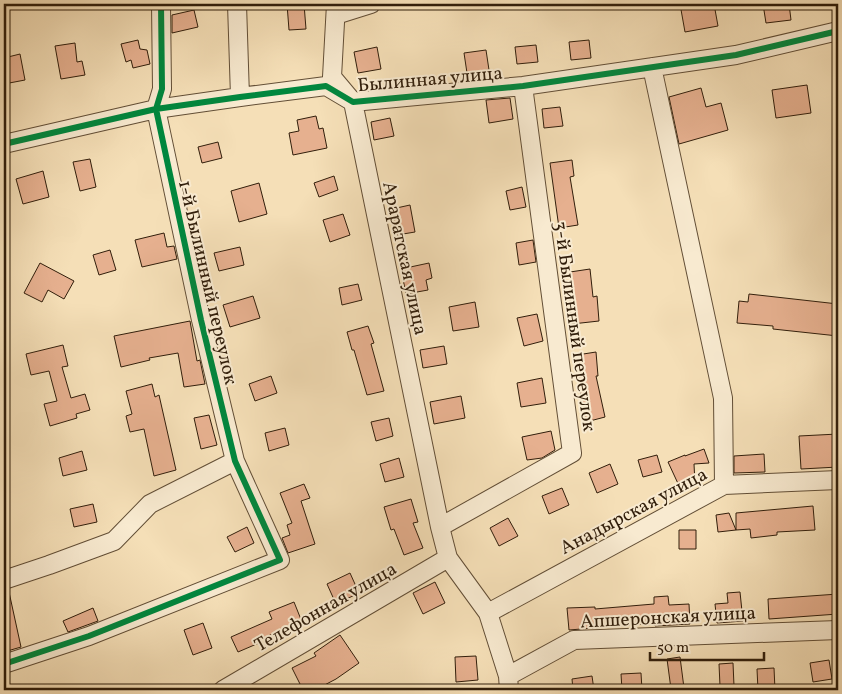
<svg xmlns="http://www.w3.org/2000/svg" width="842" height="694" font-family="Vollkorn,serif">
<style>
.building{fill:#e6b08f;stroke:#311e0b}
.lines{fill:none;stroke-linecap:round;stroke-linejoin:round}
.minor-casing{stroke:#624e36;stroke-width:20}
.minor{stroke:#f8ead0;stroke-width:18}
.cycleway-casing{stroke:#f8ead0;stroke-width:9}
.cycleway{stroke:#00873e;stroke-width:6}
.labels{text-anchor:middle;stroke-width:4;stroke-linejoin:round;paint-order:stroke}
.street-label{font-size:19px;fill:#311e0b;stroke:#f8ead0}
</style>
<rect width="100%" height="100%" fill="#f5dfb7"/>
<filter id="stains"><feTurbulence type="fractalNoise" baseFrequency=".004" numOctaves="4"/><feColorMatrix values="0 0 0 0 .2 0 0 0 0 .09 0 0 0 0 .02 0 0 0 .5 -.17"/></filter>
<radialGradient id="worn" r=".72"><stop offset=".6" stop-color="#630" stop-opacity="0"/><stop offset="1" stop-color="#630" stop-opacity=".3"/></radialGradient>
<path class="building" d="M287,4H304L306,29L289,30Z
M680,4H714L718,26L685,32Z
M763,4H789L791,20L766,23Z
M194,10L198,27L172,33V15Z
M138,40L140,49L147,50L150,64L133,68L131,60L126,62L121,44Z
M589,40L591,58L571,60L569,42Z
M75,43L77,62L82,61L85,75L61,79L55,46Z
M536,45L538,62L517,64L515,47Z
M377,47L381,69L358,73L354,52Z
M486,50L489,70L467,73L464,53Z
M20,54L25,80L4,84V58Z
M807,85L811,113L776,118L772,90Z
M701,88L706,107L721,103L728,130L679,144L669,97Z
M510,98L513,119L489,123L486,100Z
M560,107L563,126L544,128L542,109Z
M316,116L319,129L323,128L327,148L293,155L289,133L299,131L297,120Z
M390,118L394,136L374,140L371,122Z
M218,142L222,158L202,163L198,147Z
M90,159L96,187L80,191L73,162Z
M572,160L574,176L570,177L578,225L559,228L550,163Z
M43,171L49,197L23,204L16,179Z
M334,176L338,190L319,197L314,183Z
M259,183L267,214L239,222L231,191Z
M522,187L526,207L510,210L506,191Z
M410,205L415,232L397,235L392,209Z
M343,214L350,235L330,242L323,220Z
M164,233L167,247L174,246L177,259L142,267L135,240Z
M533,240L536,262L519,265L516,243Z
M240,247L244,265L219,271L214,253Z
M110,250L116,270L99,275L93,255Z
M40,263L74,281L64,299L48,290L42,302L24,293Z
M429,263L432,278L426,280L428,290L406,294L401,269Z
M590,269L593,297L597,296L599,321L572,324L570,299H573L570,272Z
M358,284L362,300L342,305L339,288Z
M749,294L838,304V336L773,329V326L737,323L739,301L748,302Z
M253,296L260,318L230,327L223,305Z
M475,302L479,327L453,331L449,307Z
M537,314L543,341L524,346L517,318Z
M190,321L197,361L200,360L205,384L184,387L178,353L149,358L150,360L121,367L114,336Z
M368,326L374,343L371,344L384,391L367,395L354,350H352L347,332Z
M63,345L68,366L62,367L71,398L85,394L90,410L76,414L77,418L50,426L44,404L57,401L49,371L31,375L26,354Z
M444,346L447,364L423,368L420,350Z
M596,352L598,376H596L605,417L586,422L581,398L577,355Z
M271,376L277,393L255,401L249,384Z
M542,378L546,403L521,407L517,383Z
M152,384L155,397L159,395L176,470L154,476L144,429L130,432L126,416L132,414L126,391Z
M461,396L465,418L434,424L430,402Z
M209,415L217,445L201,449L194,418Z
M389,418L393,436L376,441L371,422Z
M285,428L289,445L269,451L265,433Z
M551,431L555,450L542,458L527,460L522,437Z
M838,434V467L801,469L799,436Z
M704,449L709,463L694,464L695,484L681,490L668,462L685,455V456Z
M82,451L87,470L63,476L59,458Z
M764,454L765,472L734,473V456Z
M657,455L662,472L643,477L638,460Z
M399,458L404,477L385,482L380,464Z
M610,464L618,484L597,493L589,473Z
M304,484L310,498L301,501L315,544L288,553L282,538L290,535L287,525L292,523L280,493Z
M562,488L569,505L549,514L542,496Z
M411,499L418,522L413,523L423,548L404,555L394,529L391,530L384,507Z
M93,504L97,522L74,527L70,509Z
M813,506L815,530L777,532V535L751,538L750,529L736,530V513Z
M729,513L736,530L718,532L716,515Z
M508,518L518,536L499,546L490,528Z
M247,527L254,543L235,552L227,537Z
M679,530H696V549H679Z
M350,573L359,593L336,604L327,584Z
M435,582L445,603L423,614L413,593Z
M9,592L21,647L4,652V593Z
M740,592L743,621L717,623L715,604L728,603L727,593Z
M838,594V614L769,619L768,599Z
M668,596L669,605L689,604L690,624L655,626V623L569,630L567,608L595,607V609L654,604V597Z
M294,602L302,622L258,640L259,643L238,652L231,637L272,619L269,612Z
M93,608L98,621L68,632L63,621Z
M203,623L212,648L193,655L184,630Z
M340,635L359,663L336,679L315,690H303L292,668L316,656L314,653Z
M476,656L478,680L456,682L455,657Z
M680,657L684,688L671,689L667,659Z
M829,660L832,679L813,682L810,663Z
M733,663L734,686H720L719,664Z
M774,668L775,690H758L757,669Z
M641,673L642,690H622L621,674Z
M592,676L594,690H573L572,679Z"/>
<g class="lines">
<g class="minor-casing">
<path id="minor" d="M237,4L240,97
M336,4L332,77L353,102L440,527L448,558L488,613L508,676L509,690
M336,15L371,4
M652,67L723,398L724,485
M4,144L156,109L240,97L326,86L353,102L523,86L736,55L838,31
M440,527L572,453L523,86
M4,580L49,565L114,541L150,504L235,461
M488,613L724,485L838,480
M4,664L89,636L280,560L235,461L201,320L156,109L162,89L161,4
M508,676L574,640L838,630
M223,690L448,558"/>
</g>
<use href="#minor" class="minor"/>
<g class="cycleway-casing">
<path id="cycleway" d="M4,144L156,109L240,97L326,86L353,102L523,86L736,55L838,31
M4,664L89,636L280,560L235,461L201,320L156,109L162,89L161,4"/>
</g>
<use href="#cycleway" class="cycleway"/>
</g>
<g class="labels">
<g class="street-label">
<text transform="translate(430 78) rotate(-5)" y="7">Былинная улица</text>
<text transform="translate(406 258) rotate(78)" y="7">Араратская улица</text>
<text transform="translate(209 282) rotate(77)" y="7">1-й Былинный переулок</text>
<text transform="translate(576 326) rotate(82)" y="7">3-й Былинный переулок</text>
<text transform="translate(633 510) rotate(-28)" y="7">Анадырская улица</text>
<text transform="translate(325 606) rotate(-30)" y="7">Телефонная улица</text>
<text transform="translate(668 616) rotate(-3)" y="7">Апшеронская улица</text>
</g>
</g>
<rect width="842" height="694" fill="none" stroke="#f5dfb7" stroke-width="20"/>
<rect x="5" y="5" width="832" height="684" fill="none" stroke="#311e0b" stroke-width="2.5"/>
<rect x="10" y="10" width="822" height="674" fill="none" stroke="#311e0b"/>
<path d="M650 652v8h114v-8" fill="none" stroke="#311e0b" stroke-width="2.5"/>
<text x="657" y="652" font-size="15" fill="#311e0b" stroke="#f8ead0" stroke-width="4" paint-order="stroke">50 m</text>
<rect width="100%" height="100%" filter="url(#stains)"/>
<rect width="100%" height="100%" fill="url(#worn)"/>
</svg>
